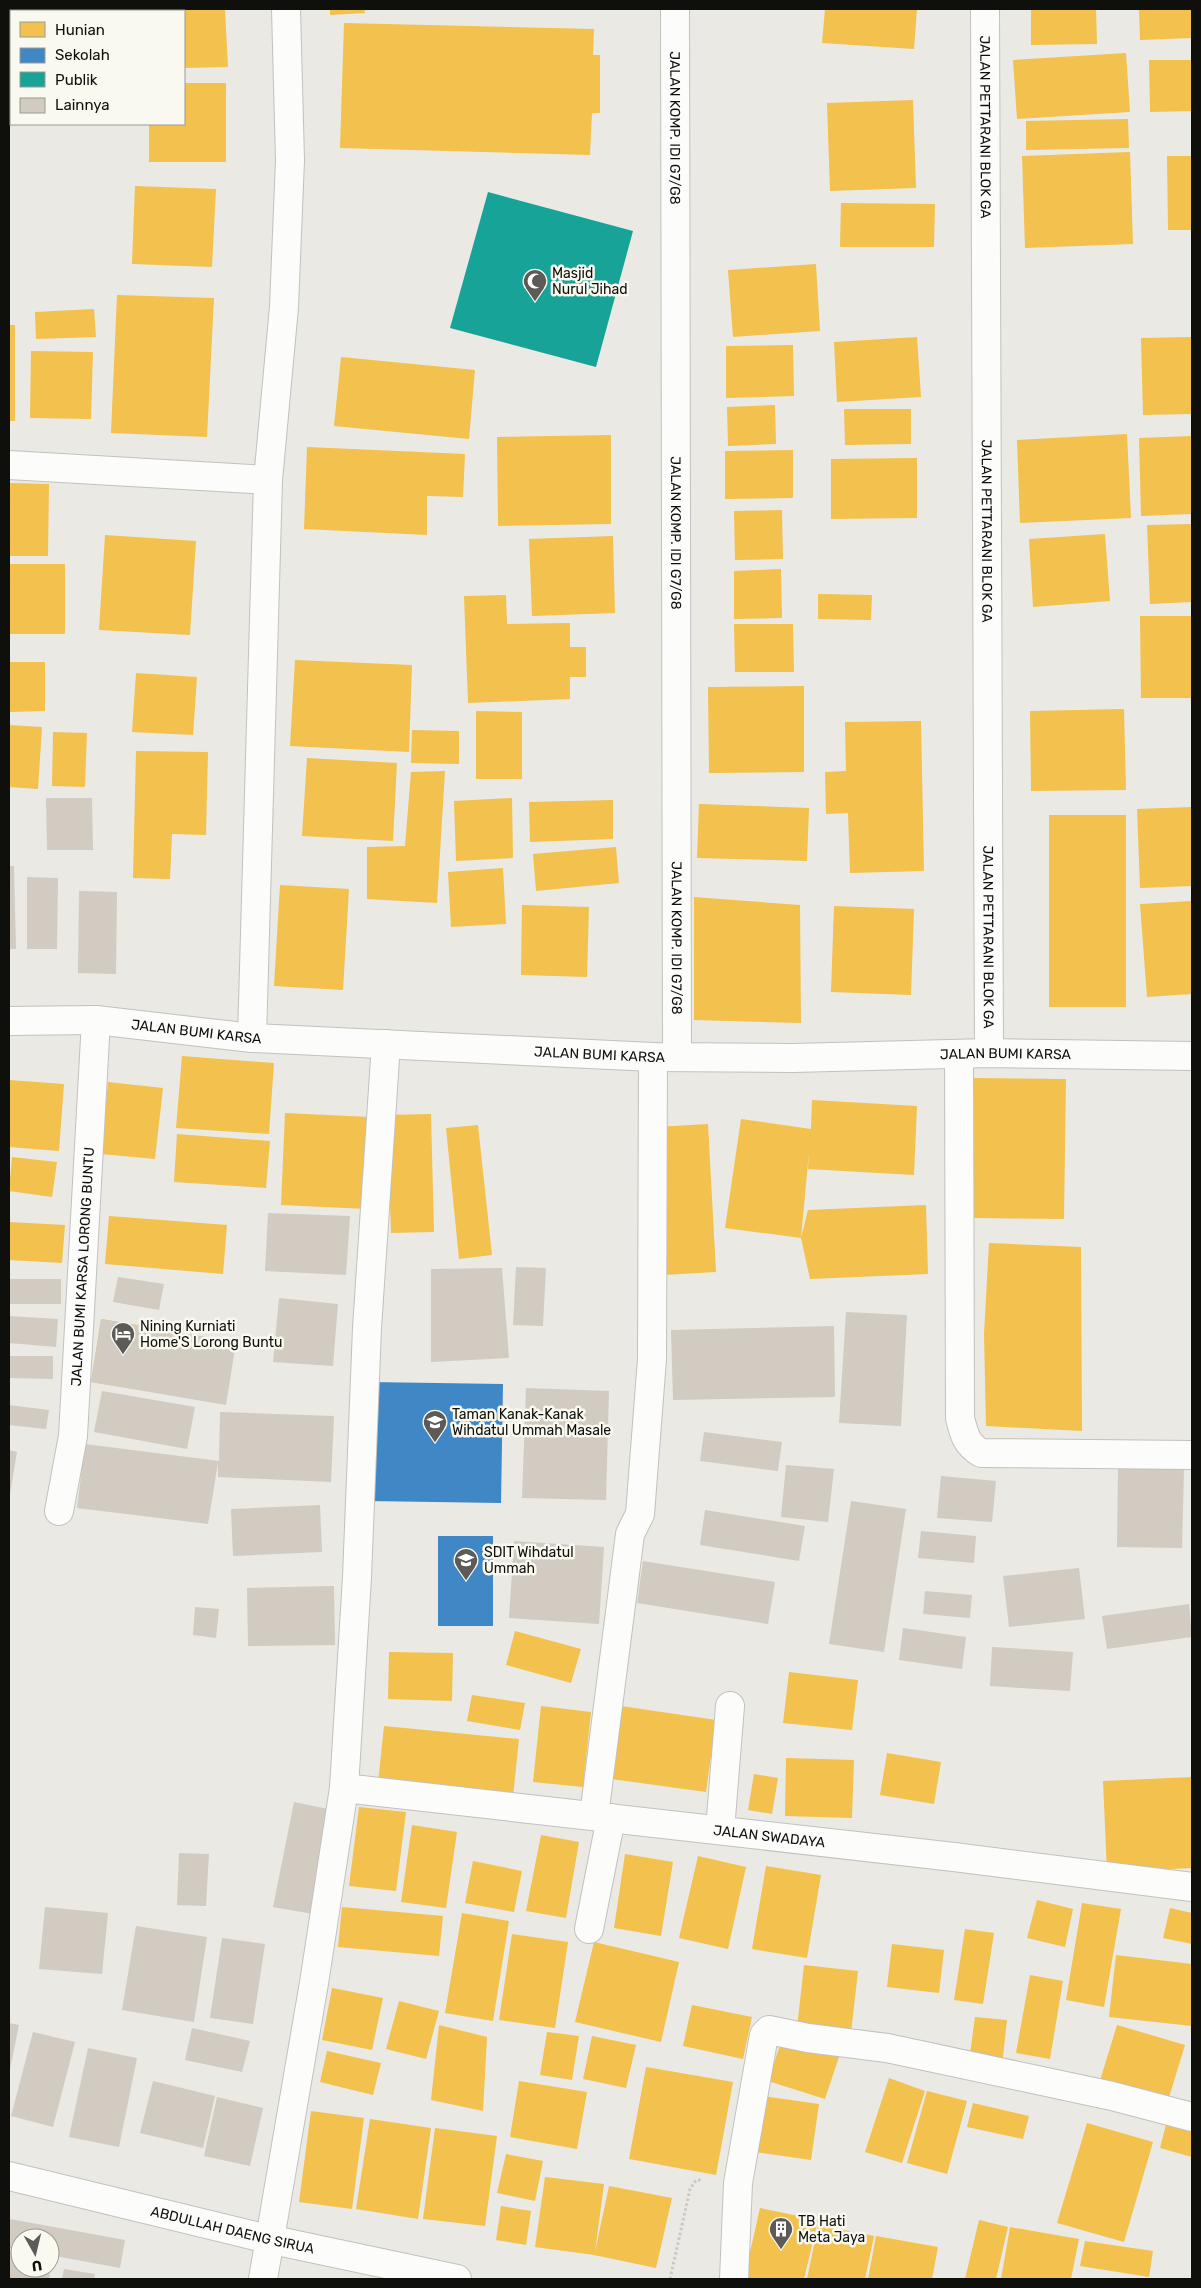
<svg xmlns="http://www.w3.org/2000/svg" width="1201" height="2288" font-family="Rubik,sans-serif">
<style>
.homes{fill:#f2c14e}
.schools{fill:#3f88c5}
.public{fill:#17a398}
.building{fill:#d1cbc1}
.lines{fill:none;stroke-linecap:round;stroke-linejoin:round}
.minor-casing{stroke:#c2c1be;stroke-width:30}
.secondary-casing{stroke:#c2c1be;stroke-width:30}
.path{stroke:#c8c8c7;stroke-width:3;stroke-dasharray:2.5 2.5;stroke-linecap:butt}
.minor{stroke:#fcfcfb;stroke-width:28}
.secondary{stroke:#fcfcfb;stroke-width:28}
.labels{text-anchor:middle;stroke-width:5;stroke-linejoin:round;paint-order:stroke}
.street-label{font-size:14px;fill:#0f0f0c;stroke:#f9f9f0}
.poi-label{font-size:14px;fill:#0f0f0c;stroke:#f9f9f0;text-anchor:start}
</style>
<rect width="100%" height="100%" fill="#eae9e4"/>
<path class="homes" d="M154,9H225L228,67L184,68V11H154Z
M330,9H364L365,13L330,15Z
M825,9H917L914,49L822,43Z
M1031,9H1096L1097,44L1031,45Z
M1139,9H1192V38L1140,40Z
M344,23L594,29L593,55H600V113H592L590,155L340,148Z
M1126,53L1130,112L1017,119L1013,60Z
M1149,60H1192V111L1150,112Z
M184,83H226V162H149V124H184Z
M913,100L916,188L830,191L827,103Z
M1128,119L1129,148L1026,150V121Z
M1130,152L1133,244L1025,248L1022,156Z
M1167,156H1192V230H1168Z
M135,186L216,189L212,267L132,264Z
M841,203L935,204L934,247H840Z
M816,264L820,331L733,337L728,270Z
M117,295L214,298L207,437L111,433Z
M94,309L96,337L36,339L35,312Z
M9,325H15V421H9Z
M917,337L921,397L837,402L834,342Z
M1192,337V414L1143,415L1141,338Z
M793,345L794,396L726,398V346Z
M31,351L93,352L91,419L30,418Z
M341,357L475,370L469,439L334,426Z
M775,405L776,444L728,446L727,407Z
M844,409H911V444L845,445Z
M1127,434L1131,518L1020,523L1017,440Z
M611,435V524L498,526L497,437Z
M1192,436V514L1141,516L1139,438Z
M307,447L465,454L463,497L427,496V535L304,529Z
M793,450V498L725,499V451Z
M917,458V518L831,519V459Z
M9,483L49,484L48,556H9Z
M782,510L783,559L735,560L734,511Z
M1192,524V602L1150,604L1147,525Z
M1105,534L1110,601L1033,607L1029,539Z
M105,535L196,541L190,635L99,630Z
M613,536L615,613L532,616L529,539Z
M9,564H65V634H9Z
M781,569L782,618L734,619V571Z
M818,594L872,595L871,620L818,619Z
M506,595L507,624L570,623V647H586V677H570V699L468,703L464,596Z
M1140,616H1192V698H1141Z
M734,624H793L794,672H735Z
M295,660L412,665L409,752L290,746Z
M9,662H45V711L9,712Z
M136,673L197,677L193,735L132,732Z
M804,686V772L709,773L708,687Z
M1124,709L1126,790L1031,791L1030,711Z
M476,711L522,712V779H476Z
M921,721L924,871L850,873L848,813L826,814L825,772L846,771L845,722Z
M9,725L42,727L38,789L9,787Z
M412,730L459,731V764L411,763Z
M53,732L87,733L85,787L52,786Z
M136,751L208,752L206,835L172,834L170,879L133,878Z
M307,758L397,763L393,841L302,836Z
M445,771L437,903L367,899V847L405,846L411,772Z
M512,798L513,858L456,861L454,801Z
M613,800V839L530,842L529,802Z
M699,804L809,808L807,861L697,858Z
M1192,807V886L1140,888L1137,809Z
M1049,815H1126V1007H1049Z
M616,847L619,883L536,891L533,854Z
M503,868L506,924L451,927L448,872Z
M280,885L349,889L343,990L274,986Z
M694,897L800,905L801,1023L694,1020Z
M1192,901V994L1147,997L1140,904Z
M522,905L589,907L587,977L521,975Z
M834,906L914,909L911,995L831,992Z
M182,1056L274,1063L269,1134L176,1128Z
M974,1078L1066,1079L1064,1219L972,1218Z
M9,1080L64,1084L59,1151L9,1147Z
M108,1082L163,1088L155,1159L101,1154Z
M812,1100L917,1106L914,1175L808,1169L809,1152L801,1238L808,1210L926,1205L928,1274L810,1279L801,1238L725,1228L741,1119L811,1129Z
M285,1113L370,1117L367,1209L281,1205Z
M431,1114L434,1232L391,1233L387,1115Z
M708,1124L716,1272L664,1275L656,1127Z
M478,1125L492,1255L459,1259L446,1128Z
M177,1134L270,1141L266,1188L174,1182Z
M12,1157L57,1162L52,1197L9,1191Z
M109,1216L227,1225L223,1274L105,1264Z
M9,1222L65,1225L62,1263L9,1260Z
M989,1243L1081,1247L1082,1431L986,1426L984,1334Z
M101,1319L156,1328L146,1391L91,1382Z
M515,1631L581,1649L571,1683L506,1665Z
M389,1652L453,1653L452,1701L388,1699Z
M789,1672L858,1680L852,1730L783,1723Z
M472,1695L525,1703L520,1730L467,1721Z
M614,1705L716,1720L706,1792L604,1778Z
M541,1706L591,1712L583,1787L533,1782Z
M384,1726L519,1739L513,1797L378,1783Z
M887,1753L941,1762L934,1804L880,1795Z
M786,1758L854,1760L852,1818L785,1816Z
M754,1774L778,1778L772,1814L748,1810Z
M1192,1777V1868L1107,1872L1103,1781Z
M359,1807L406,1812L396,1891L349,1886Z
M412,1825L457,1832L446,1908L401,1902Z
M541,1835L579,1842L566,1918L526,1911Z
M625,1854L673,1862L661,1936L614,1928Z
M698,1856L746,1867L728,1949L679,1938Z
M473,1861L522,1871L514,1912L465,1903Z
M766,1866L821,1875L807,1958L752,1949Z
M1037,1900L1073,1909L1065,1947L1027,1938Z
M1082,1903L1121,1909L1104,2007L1066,2000Z
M342,1907L443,1916L439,1956L338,1947Z
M1170,1908L1192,1913V1944L1163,1938Z
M462,1913L509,1921L493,2021L445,2013Z
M965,1929L994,1933L983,2004L954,2000Z
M512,1934L568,1942L555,2028L499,2020Z
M594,1942L679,1962L661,2042L575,2022Z
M892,1944L944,1950L939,1993L887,1987Z
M1116,1955L1192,1964V2026L1109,2017Z
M804,1965L858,1971L851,2033L797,2028Z
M1030,1975L1063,1981L1050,2059L1016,2053Z
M332,1988L383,1998L372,2050L322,2040Z
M399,2001L439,2011L426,2059L386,2049Z
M692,2005L752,2017L743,2059L683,2046Z
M975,2017L1007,2020L1002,2066L969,2062Z
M439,2025L487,2037L483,2111L431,2100Z
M1117,2025L1185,2045L1167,2104L1099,2084Z
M547,2032L579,2036L572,2080L540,2075Z
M592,2036L636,2045L626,2088L583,2079Z
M782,2039L839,2057L825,2099L768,2081Z
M327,2051L381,2063L373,2095L320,2082Z
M646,2067L733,2082L716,2175L629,2159Z
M889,2078L925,2091L902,2163L865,2152Z
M519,2081L587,2092L577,2149L510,2137Z
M927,2091L967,2101L947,2174L907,2163Z
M762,2096L819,2104L811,2160L755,2152Z
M973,2103L1029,2116L1023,2139L967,2127Z
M311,2111L364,2118L352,2209L299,2202Z
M370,2119L431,2128L418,2219L356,2209Z
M1167,2121L1192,2128V2157L1160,2148Z
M1087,2123L1153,2142L1124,2242L1057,2223Z
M435,2128L497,2136L485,2226L423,2219Z
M506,2154L543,2161L535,2201L497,2193Z
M545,2177L604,2184L595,2252L609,2186L672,2198L656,2268L594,2255L535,2247Z
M501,2206L531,2211L526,2245L496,2240Z
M760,2208L818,2220L804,2279H744Z
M979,2220L1008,2227L996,2279H965Z
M818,2225L874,2236L865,2279H807Z
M1010,2227L1079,2239L1071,2279H1001Z
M876,2236L938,2247L932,2279H868Z
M1085,2241L1153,2251L1149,2277L1080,2266Z"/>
<path class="schools" d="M369,1382L503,1384L501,1503L367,1501Z
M438,1536H493V1626H438Z"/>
<path class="public" d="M488,192L633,231L596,367L450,328Z"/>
<path class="building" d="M46,798H92L93,850H47Z
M9,866H14L16,949H9Z
M27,877L58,878L57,949H27Z
M79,891L117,892L116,974L78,973Z
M268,1213L350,1216L346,1275L265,1271Z
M516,1267L546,1268L543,1326L513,1325Z
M502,1268L509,1358L431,1362V1269Z
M118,1277L164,1284L159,1310L113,1302Z
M9,1279H61V1304H9Z
M279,1298L338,1304L333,1366L273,1362Z
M846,1312L907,1315L901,1426L839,1423Z
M9,1316L58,1319L56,1347L9,1343Z
M101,1319L236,1342L226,1405L91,1382Z
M834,1326L835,1397L673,1400L671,1330Z
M9,1356H53V1379L9,1378Z
M526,1388L609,1391L606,1500L522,1498Z
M102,1391L195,1407L187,1449L94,1432Z
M9,1405L49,1410L46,1429L9,1425Z
M220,1412L334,1416L331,1482L218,1477V1463L208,1524L77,1508L85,1444L219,1461Z
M704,1432L782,1442L778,1471L700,1461Z
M9,1450L17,1452L10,1494H9Z
M786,1465L834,1469L828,1522L781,1517Z
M1118,1468L1184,1469L1182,1548L1117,1547Z
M941,1476L996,1481L992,1522L937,1518Z
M851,1501L906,1509L884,1652L829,1644Z
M320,1505L322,1552L233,1556L231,1509Z
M705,1510L805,1526L799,1561L700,1545Z
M921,1531L976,1536L974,1563L918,1558Z
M514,1541L604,1547L599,1624L509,1618Z
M643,1561L775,1582L768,1624L637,1603Z
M1079,1568L1085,1619L1009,1627L1003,1576Z
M334,1586L335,1645L248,1646L247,1588Z
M925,1591L972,1595L970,1618L923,1614Z
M1189,1604L1192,1637L1107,1649L1102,1616Z
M195,1607L219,1609L216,1638L193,1635Z
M903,1628L966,1637L962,1669L899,1660Z
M992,1647L1073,1652L1070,1691L990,1686Z
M294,1802L333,1810L313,1914L273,1907Z
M179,1853L209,1854L206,1906L177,1905Z
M45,1907L108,1913L102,1974L39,1969Z
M136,1926L207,1937L194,2022L122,2010Z
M222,1938L265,1944L253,2024L210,2018Z
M9,2023L19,2025L10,2069H9Z
M192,2028L250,2041L242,2072L185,2060Z
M33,2032L75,2042L53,2127L11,2116Z
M88,2048L137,2058L119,2147L69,2137Z
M153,2081L215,2096L203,2148L140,2133Z
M217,2097L263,2108L250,2166L204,2156Z
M10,2219L125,2240L120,2268L50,2255V2238H20V2250L9,2248Z
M9,2251L20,2253V2268H51L49,2279H9Z
M64,2269L95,2274L94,2279H62Z"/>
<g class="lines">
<g class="minor-casing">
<g id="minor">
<path id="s1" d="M675,9L677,1056"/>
<path id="s2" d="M985,9L989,1053"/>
<path d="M9,465L268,480"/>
<path id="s3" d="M9,1021L96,1020L252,1038L653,1057L793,1058L989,1053L1192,1056"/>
<path d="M252,1038L268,480L284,307L290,160L286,9"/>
<path d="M959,1055L960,1418C964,1434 966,1444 981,1453L1192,1455"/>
<path id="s4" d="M59,1511L73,1436L96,1020"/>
<path id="s5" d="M344,1788L954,1857L1192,1887"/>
<path d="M594,1816L630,1534L640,1514L652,1359L653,1057"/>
<path d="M720,1830L730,1706"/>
<path d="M589,1929L611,1818"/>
<path d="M263,2279L314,1983L344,1788L357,1577L367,1328L386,1044"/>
<path d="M734,2279L738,2183L764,2035L769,2030L808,2038L887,2048L1112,2096L1192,2117"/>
</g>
</g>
<g class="secondary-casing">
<g id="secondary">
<path id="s6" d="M9,2176L268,2239L457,2279"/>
</g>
</g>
<path class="path" d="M670,2279L690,2189L696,2180H702"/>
<use href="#minor" class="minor"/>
<use href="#secondary" class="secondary"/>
</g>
<defs>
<g id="mosque-pin" transform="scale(1.25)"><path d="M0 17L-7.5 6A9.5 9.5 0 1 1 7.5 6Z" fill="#5c5b58" stroke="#f9f9f0"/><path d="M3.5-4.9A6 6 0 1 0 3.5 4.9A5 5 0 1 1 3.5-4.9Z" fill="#fff"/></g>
<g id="hotel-pin" transform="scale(1.25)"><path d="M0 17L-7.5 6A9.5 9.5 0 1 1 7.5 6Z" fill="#5c5b58" stroke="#f9f9f0"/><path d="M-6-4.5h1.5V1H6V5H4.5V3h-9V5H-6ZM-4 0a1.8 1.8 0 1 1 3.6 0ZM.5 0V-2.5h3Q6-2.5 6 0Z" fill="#fff"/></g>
<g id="school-pin" transform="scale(1.25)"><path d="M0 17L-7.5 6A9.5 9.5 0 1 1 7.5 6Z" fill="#5c5b58" stroke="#f9f9f0"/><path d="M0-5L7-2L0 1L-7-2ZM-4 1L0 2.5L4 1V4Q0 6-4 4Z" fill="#fff"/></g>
<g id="building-pin" transform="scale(1.25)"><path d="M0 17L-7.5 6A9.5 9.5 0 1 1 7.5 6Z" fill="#5c5b58" stroke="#f9f9f0"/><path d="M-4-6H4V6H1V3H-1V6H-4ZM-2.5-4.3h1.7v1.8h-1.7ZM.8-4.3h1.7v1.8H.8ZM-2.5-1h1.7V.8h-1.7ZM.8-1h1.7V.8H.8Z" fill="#fff"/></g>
</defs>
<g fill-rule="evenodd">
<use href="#mosque-pin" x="535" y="281"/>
<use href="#hotel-pin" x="123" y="1334"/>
<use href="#school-pin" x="435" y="1422"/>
<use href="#school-pin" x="466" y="1560"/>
<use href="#building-pin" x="781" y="2229"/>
</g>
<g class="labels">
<g class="street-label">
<text dy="5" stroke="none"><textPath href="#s2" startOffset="118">JALAN PETTARANI BLOK GA</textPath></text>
<text dy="5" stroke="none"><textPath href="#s1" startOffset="119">JALAN KOMP. IDI G7/G8</textPath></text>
<text dy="5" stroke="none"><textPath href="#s2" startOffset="522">JALAN PETTARANI BLOK GA</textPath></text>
<text dy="5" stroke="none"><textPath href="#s1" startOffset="524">JALAN KOMP. IDI G7/G8</textPath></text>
<text dy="5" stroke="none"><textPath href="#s2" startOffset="928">JALAN PETTARANI BLOK GA</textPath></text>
<text dy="5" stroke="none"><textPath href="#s1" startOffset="929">JALAN KOMP. IDI G7/G8</textPath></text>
<text dy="5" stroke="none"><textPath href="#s3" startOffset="188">JALAN BUMI KARSA</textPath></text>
<text dy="5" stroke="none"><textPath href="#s3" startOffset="592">JALAN BUMI KARSA</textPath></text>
<text dy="5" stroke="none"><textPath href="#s3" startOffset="998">JALAN BUMI KARSA</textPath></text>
<text dy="5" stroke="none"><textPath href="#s4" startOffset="246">JALAN BUMI KARSA LORONG BUNTU</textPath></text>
<text dy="5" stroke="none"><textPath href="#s5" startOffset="428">JALAN SWADAYA</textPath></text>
<text dy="5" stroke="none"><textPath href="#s6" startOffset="230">ABDULLAH DAENG SIRUA</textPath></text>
</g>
<g class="poi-label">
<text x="552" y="278">Masjid<tspan x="552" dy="16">Nurul Jihad</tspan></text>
<text x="140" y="1331">Nining Kurniati<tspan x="140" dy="16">Home'S Lorong Buntu</tspan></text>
<text x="452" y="1419">Taman Kanak-Kanak<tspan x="452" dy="16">Wihdatul Ummah Masale</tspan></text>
<text x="484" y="1557">SDIT Wihdatul<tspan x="484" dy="16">Ummah</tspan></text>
<text x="798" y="2226">TB Hati<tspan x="798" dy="16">Meta Jaya</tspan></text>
</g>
</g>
<rect width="1201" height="2288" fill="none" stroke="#0f0f0c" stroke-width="20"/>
<rect x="10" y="10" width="175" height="115" fill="#f9f9f0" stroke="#9b9b95"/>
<rect x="20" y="22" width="25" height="15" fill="#f2c14e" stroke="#9b9b95"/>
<text x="55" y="35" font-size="15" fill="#0f0f0c">Hunian</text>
<rect x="20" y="48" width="25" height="15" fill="#3f88c5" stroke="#9b9b95"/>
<text x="55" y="60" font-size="15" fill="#0f0f0c">Sekolah</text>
<rect x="20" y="72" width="25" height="15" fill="#17a398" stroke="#9b9b95"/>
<text x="55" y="85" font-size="15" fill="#0f0f0c">Publik</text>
<rect x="20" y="98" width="25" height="15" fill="#d1cbc1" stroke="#9b9b95"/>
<text x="55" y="110" font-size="15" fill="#0f0f0c">Lainnya</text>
<g transform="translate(35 2253) rotate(172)"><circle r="24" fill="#f9f9f0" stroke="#9b9b95"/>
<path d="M0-4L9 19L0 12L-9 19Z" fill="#5c5b58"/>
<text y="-8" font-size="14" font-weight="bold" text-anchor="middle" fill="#0f0f0c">U</text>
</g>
</svg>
